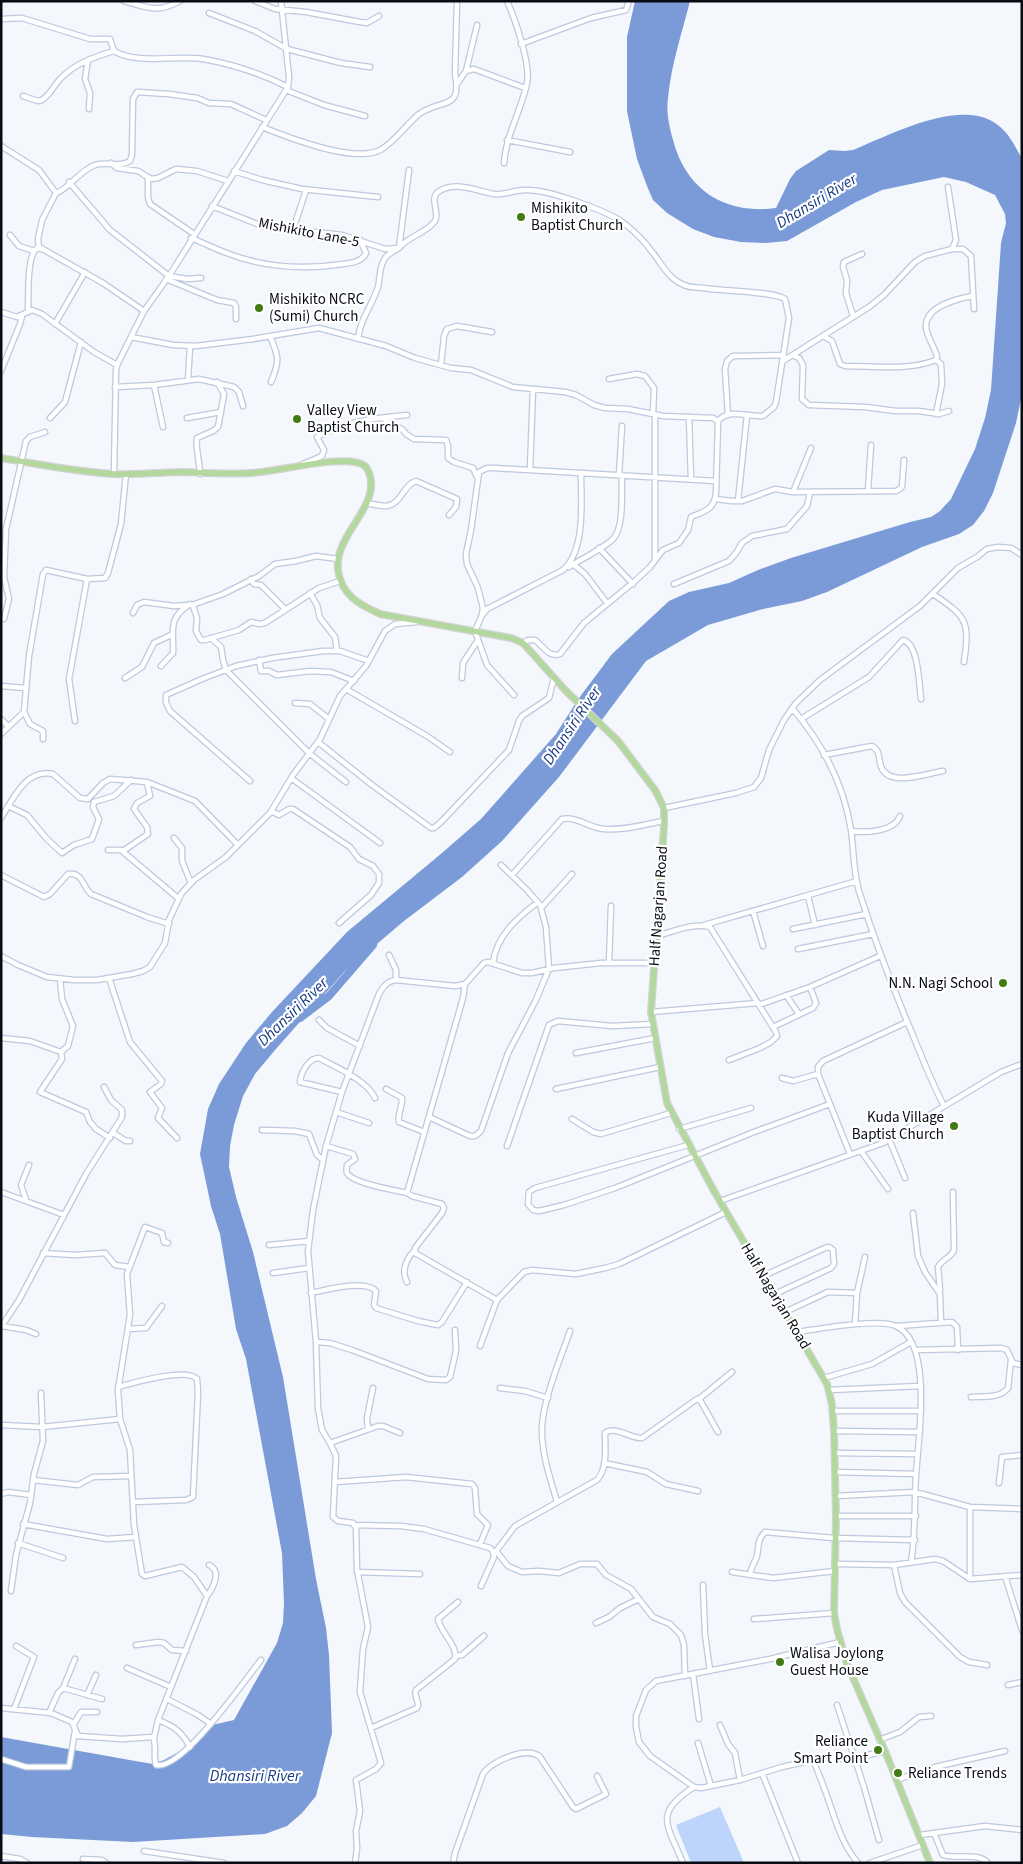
<svg xmlns="http://www.w3.org/2000/svg" width="1023" height="1864" font-family="'Source Sans 3',sans-serif">
<style>
.green{fill:#bdd4fd}
.water{fill:#7a9bd8}
.lines{fill:none;stroke-linecap:round;stroke-linejoin:round}
.river{stroke:#7a9bd8;stroke-width:8}
.minor-casing{stroke:#bcc9df;stroke-width:7}
.major-casing{stroke:#d3d3d5;stroke-width:8}
.minor{stroke:#fff;stroke-width:4.5}
.major{stroke:#b3d89d;stroke-width:5.5}
.poi-dot{fill:#417b12;stroke:#fff;stroke-width:2}
.labels{text-anchor:middle;stroke-width:4.5;stroke-linejoin:round;paint-order:stroke}
.poi-label{font-size:15px;fill:#080c13;stroke:#fff;text-anchor:start}
.street-label{font-size:15px;fill:#080c13;stroke:#fff}
.water-label{font-size:16px;font-style:italic;fill:#163a81;stroke:#fff}
</style>
<rect width="100%" height="100%" fill="#f4f7fc"/>
<path class="green" d="M720,1807L744,1863H691L676,1825Z"/>
<path class="water" d="M635,1H690C682,33 671,65 668,98C666,113 669,126 673,140C686,190 725,215 776,208L790,179L796,171L829,150L844,151L853,150C887,136 959,98 995,123C1008,131 1015,146 1022,159V394L1016,423L993,493L984,511L973,525L959,534L922,547L827,592L802,601L763,609L708,625L646,661L559,777L502,841L462,877L404,921L345,971L275,1050L255,1074L243,1096L234,1125L230,1146L229,1167L236,1197L253,1252L283,1377L316,1579L326,1628L329,1655L332,1733L316,1796L302,1813L287,1826L265,1834L133,1842L32,1837L1,1834V1737L141,1762L153,1764L164,1760L182,1750L212,1725L234,1720L277,1643L283,1623L284,1603L282,1553L246,1359L236,1329L220,1234L211,1206L200,1154L208,1109L219,1084L246,1043L272,1012L347,932L442,853L481,819L556,734L579,698L612,654L669,601L689,592L729,583L758,570L791,558L910,522L931,517L940,511L951,499L975,449L985,418L991,390L1001,243L1006,223L1005,214L995,195L966,182L944,177L882,190L856,202L787,241L766,243L741,242L714,237L693,229L667,213L653,200L647,186L637,159L627,111V37Z"/>
<g class="lines">
<path class="river" d="M300,1018L329,996L373,945"/>
<g class="minor-casing">
<path id="minor" d="M124,1C147,7 157,14 180,1
M255,1L275,9L306,12L360,22L367,23L379,16
M209,13L255,31L287,49L341,63L370,67
M1,19L22,18L90,39H110L114,51C138,65 176,55 203,59C232,64 262,74 288,87
M521,44L591,18L626,10L629,1
M88,60L85,79L90,93L89,109
M466,71L477,25
M457,84L466,71L474,69L525,88
M286,90L324,105L365,116
M23,96L38,101L42,100C51,94 54,85 61,78C76,63 94,57 114,51
M262,127C287,137 357,165 382,149C396,140 406,125 419,114C443,98 462,111 455,73L457,1
M507,140L570,152
M1,146L39,170L56,193C68,190 80,170 95,165C106,161 121,168 130,161L132,155L133,99L137,92L169,94L197,98L209,103L231,104L266,120
M111,163L117,168L138,171L151,179L158,178L176,169L197,171L228,181
M504,163C506,135 521,111 527,83C531,64 515,19 507,1
M234,171L262,180L302,189L378,197
M148,178V197L150,204L194,234
M69,182L110,230L169,276L187,279L201,278
M56,193L42,220L38,239L39,247L103,283L144,311
M212,206L262,226L342,235L385,249L399,248C408,236 427,233 435,221C440,212 429,199 438,192C455,180 476,191 494,194C504,196 516,189 527,190C550,190 601,209 621,221C632,229 645,242 653,253C663,266 669,279 684,285C690,288 696,287 703,288C720,291 774,291 785,299L789,318L776,402L774,407L763,416C748,417 729,408 718,421L716,493C714,510 705,511 691,517L688,530L679,543L663,550L650,567L635,581L584,623L560,654C549,658 543,646 535,640H528L523,643
M293,230L306,190
M10,235L19,246L34,251
M191,238C202,242 213,248 224,252C261,267 303,270 343,264C351,263 362,262 366,253L360,240
M952,249H963L971,256L974,309
M166,279L217,300L234,303L236,307V319
M1,312L17,317L32,310L42,314L94,352L117,365
M28,312C29,297 26,257 37,248L41,249
M853,316L846,293L847,280L843,267L844,262L862,254
M55,324L85,272
M270,336C279,357 280,361 271,382
M823,336L832,341L840,364L845,366C875,366 908,371 936,360L937,357C935,347 927,338 926,327C925,306 957,299 972,296
M131,337L173,345L196,346L253,339L319,328L386,346L415,358L451,368L471,370L513,387L565,392L576,395L594,405L605,408L628,409L663,416L713,418L718,421
M358,339C360,319 372,306 378,287C380,279 379,268 384,260C387,254 393,251 399,248L409,170
M794,356L799,358L803,365L802,399L809,405L865,407L896,411H919L939,414L949,411
M783,361L869,307L884,295L915,262L925,256L952,249L956,240L948,187
M441,365L444,336L447,329L457,326L492,332
M1,371L20,324L22,316
M609,379L637,374L645,376L654,388L653,414
M188,380L190,346
M154,385L163,427
M115,387L154,385L199,379L234,387L239,392L243,406
M936,414L942,384L941,364L936,360
M728,415L725,369L727,361L733,356L784,355
M689,417L691,479
M50,418L65,402L81,342
M187,418L221,412
M382,418L403,430L406,434L414,439L446,440L448,446V458L454,462L473,468L477,477
M303,464L322,456L324,450L317,437C343,421 377,418 407,415
M530,470L533,389
M114,474L116,369L118,363L144,311L169,276L288,87L289,77L281,1
M200,474C200,465 195,444 197,438L213,431L218,427L224,394L217,382
M619,475L622,426
M868,491L871,445
M793,492L811,448
M715,499L732,501H742L775,489L793,492L896,491L901,488L902,486L904,460
M738,501L747,415
M366,503C372,504 380,506 386,506C401,505 403,485 416,481L457,499L456,507L449,515
M599,548L633,584
M655,559V414
M573,564L585,574L607,603
M569,567C583,558 599,551 612,540C625,529 621,491 622,475
M87,579L105,578L108,573L121,524L126,474
M251,579L254,584L261,585L285,609
M674,584L729,561L736,553L742,543L752,536L787,529L807,506L810,492
M310,593L317,605L320,618L335,637L337,651
M933,594C967,617 970,621 964,662
M192,605L223,594L259,576L275,564L296,561L316,556L338,559
M133,613L137,605L144,602L174,606L187,605
M483,614L487,609L563,570C586,550 581,501 581,473
M4,619L9,599L4,577L6,529L26,441L30,437L45,432
M211,638L221,647L223,660L226,670L309,753L346,782
M259,660L261,671H269L277,675L310,671L331,672L354,681
M161,666L173,653C174,630 167,619 190,604L193,606L197,618L196,631L201,640H205L239,630L251,622L259,624L265,623L319,588L340,581
M125,678L142,667L154,643L171,635
M462,678L463,663L478,640
M1,686L25,688
M346,689L427,736L450,752
M514,695L487,665L475,631L482,615L483,608L478,588L467,564L466,554L471,530L479,472L487,468H494L716,481
M295,703L310,704L329,719
M792,708C822,743 844,785 851,830C854,851 853,871 859,891C874,939 892,986 912,1033C922,1058 932,1083 944,1106
M1,719L8,726
M801,719L869,677L903,640C919,644 919,685 921,699
M1,734L24,712
M43,739V731L30,724L24,712L29,656L43,574L46,570L87,579L69,679L75,721
M318,742L372,785L431,828H434L442,821L509,750L519,721L522,716L549,698L554,678
M824,755L872,746C879,750 879,756 880,763C885,789 924,774 943,771
M291,778L380,843
M250,781L170,711L166,703V695L202,679L236,666L272,658L323,651H340L369,661
M8,806L27,815L46,838L62,853L74,845L92,839L99,819L93,807L94,802L114,796L131,780
M664,808L736,793L754,787L761,778L769,750L784,720L796,703L820,680L920,606L958,568L977,557L987,549L998,547L1011,548L1022,555
M271,811L279,815L289,809H293L350,847L359,859L373,866L379,874V883L371,895L339,923
M1,818C13,799 26,768 53,774L80,798L88,799L103,783L110,779L147,782L195,801L238,845
M851,831C866,833 894,832 900,816
M174,838L182,848V861L191,883
M108,850H121L179,899
M123,851L148,834L147,827L134,809L137,803L150,796L147,782
M1,875L44,897L50,894L68,874C83,872 82,886 91,894L147,917L169,924
M512,875L562,819C577,816 589,828 604,829C624,831 645,824 664,821
M808,896L815,925
M541,908L572,874
M753,911L763,946
M704,925L857,881
M793,929L867,914
M657,936C672,932 694,922 710,927L776,1032L777,1036L771,1042L760,1048L729,1060
M798,949L873,934
M389,955L396,970V980
M1,956L18,965L47,977L74,980H97L132,974L143,971L150,967L165,943L169,920L181,894L194,880L226,857L270,813L293,775L320,739L340,696L366,666L385,631L395,624L417,622
M493,963C496,936 517,918 538,902
M609,963L611,906
M109,978L130,1042L162,1081L161,1084L150,1092L162,1108L158,1118L177,1138
M60,979L62,999L73,1026L68,1046L61,1052
M465,984L463,998L407,1193L412,1196L442,1204L444,1208L442,1213L415,1248V1253L497,1300
M786,995L799,1014
M759,1005L810,987L880,956
M651,1012L758,1003
M319,1020L327,1028L360,1046
M773,1027L813,1008L816,1003L810,987
M1,1038L30,1041L61,1052L62,1059L40,1092L86,1112L90,1122L96,1129L110,1138
M576,1053L655,1038
M782,1078L793,1081L818,1074
M386,1089L402,1098C403,1106 397,1114 399,1122L424,1132
M556,1089L660,1067
M342,1092L300,1082C301,1073 308,1058 319,1058C335,1067 367,1080 375,1098
M336,1112L369,1123
M429,1117L470,1136H475L481,1131L508,1053L535,1002L549,969L546,927L540,905L527,890L501,865
M572,1119L593,1132L601,1134L671,1113
M679,1129L751,1108
M262,1130L295,1131L309,1134L317,1155L322,1159
M113,1133L126,1141H130
M889,1139L905,1178
M688,1145L535,1188L529,1192L528,1204L533,1210L539,1211L564,1205L615,1188L754,1132L830,1104
M326,1146L353,1154L355,1159L347,1165C347,1167 346,1170 347,1173C353,1184 395,1190 407,1193
M507,1146L549,1025L558,1021L612,1026L653,1024
M861,1151L888,1189
M850,1154L818,1074V1067L823,1061L907,1022
M1,1192L64,1215
M26,1200L21,1185L29,1165
M720,1201L883,1143L981,1084L1001,1072L1022,1064
M913,1213L918,1256L925,1272L940,1294L941,1321
M269,1245L309,1241
M43,1253L75,1255L105,1253L115,1265L129,1267
M273,1273L309,1268
M763,1276L825,1248L829,1247L833,1250L834,1264L831,1268L775,1294
M407,1282C401,1272 406,1259 414,1251
M940,1290L938,1267C942,1259 951,1258 954,1250L953,1192
M311,1293C326,1290 365,1279 376,1291L374,1305L376,1308L418,1321L438,1325L442,1322L467,1282
M785,1312L828,1292L857,1293
M855,1324L857,1293L865,1257
M2,1326L26,1330L36,1334
M897,1326L952,1322L957,1327L958,1350
M1,1327L19,1300L86,1174L122,1117V1110L111,1100L104,1087
M128,1329L146,1328L162,1306
M797,1332C818,1329 879,1318 896,1326C934,1343 918,1441 916,1475C914,1504 916,1533 911,1562
M316,1342L330,1343L352,1350L428,1379L446,1380L450,1377L456,1351L455,1330
M480,1346L497,1300L524,1272L532,1270L576,1274L605,1268L619,1264L726,1212
M915,1350L1001,1348L1007,1350L1013,1363L1022,1365
M824,1378L872,1364L911,1342
M118,1387C133,1383 187,1367 197,1379L198,1393L193,1497L186,1500L133,1502
M500,1388L525,1391L548,1398
M829,1390L920,1386
M971,1397C982,1396 1000,1399 1008,1388L1011,1360
M699,1399L732,1372
M832,1411H921
M1,1425L42,1427L120,1419
M368,1429L367,1418L373,1388
M834,1431L920,1432
M330,1443L378,1426H383L400,1433
M834,1453L918,1454
M604,1463L647,1472L666,1484L698,1491
M835,1472L916,1474
M33,1480L78,1485L93,1477L131,1476
M335,1482L406,1477L472,1484L475,1488L477,1514L488,1525L480,1544
M999,1483L1002,1457L1022,1455
M1,1494L8,1492L31,1495
M836,1496L915,1492L970,1507L1022,1509
M557,1502C550,1477 541,1453 542,1427C543,1400 561,1357 570,1331
M836,1516H916
M23,1524L107,1539L136,1537
M354,1525L401,1526L424,1529L490,1548L493,1551L494,1557L481,1586
M18,1543L63,1558
M496,1551L508,1566L522,1572L539,1571L559,1573L580,1564H597L606,1575L631,1589L653,1617L670,1624L681,1635L684,1645L685,1676
M494,1554L515,1526L597,1480C608,1468 605,1448 605,1433C615,1425 631,1439 642,1438L697,1399L700,1400L718,1432
M836,1564L894,1565L935,1559L943,1561L970,1579L1022,1575
M894,1565L900,1593L905,1602L960,1657L969,1662L987,1665
M357,1572L420,1574
M732,1572L773,1578L835,1571
M750,1575C751,1567 755,1562 757,1556C759,1546 757,1540 765,1532L834,1538L915,1540
M1005,1576L1022,1630
M970,1579V1507
M703,1585L705,1634L710,1671
M11,1591L16,1555L30,1503L34,1474L43,1441L41,1393
M207,1595C212,1591 218,1577 215,1571C215,1569 210,1565 209,1565
M754,1619L834,1613
M596,1623L609,1617L620,1608L639,1599
M840,1642L770,1659L656,1681L646,1690L636,1716V1727L639,1742L650,1756L694,1787L701,1788L740,1780L782,1767L813,1760L855,1758L885,1751
M136,1645L159,1642L164,1643L172,1650L186,1651
M456,1656L462,1655L484,1636
M127,1668L171,1687
M693,1674L699,1719
M1008,1685L1022,1682
M63,1688L75,1659
M87,1695L96,1675
M167,1699L198,1715L211,1724
M837,1705L864,1787L879,1840
M1,1708L51,1713L72,1722L78,1736L122,1739L153,1737C157,1745 153,1756 156,1765C182,1771 244,1681 261,1660
M14,1709L34,1657L16,1646
M49,1713L58,1693L63,1688L102,1699
M158,1720C174,1726 182,1732 190,1747
M74,1724L81,1712H97
M720,1725L728,1744L735,1753L740,1780
M371,1728L417,1708C421,1702 413,1697 416,1690L455,1659C458,1645 440,1632 438,1619L458,1602
M154,1738L158,1720L207,1596L194,1577L182,1567L145,1576L142,1574L134,1525L130,1450L120,1419L118,1390L130,1315L127,1274L145,1227L162,1233L164,1242L168,1243
M879,1740L900,1732L919,1717L931,1716
M698,1743L711,1786
M1,1759L26,1767H69L75,1731
M813,1760C818,1772 823,1784 827,1796C836,1821 841,1843 858,1863
M762,1773L798,1863
M896,1780L935,1767L1005,1751
M934,1833L943,1855C956,1860 978,1851 988,1863
M920,1835L985,1826L1022,1830
M144,1851L224,1863
M1,1856L20,1859L27,1863
M83,1859L102,1860L106,1863
M355,1863L357,1848L356,1831L360,1811L356,1780L376,1769L381,1763L360,1692L363,1649L368,1627L357,1569L356,1528L353,1523L338,1521L333,1517L336,1456L330,1443L322,1430L318,1408L316,1342L308,1251L313,1210L326,1146L342,1092L379,994C383,987 387,981 396,980L455,986L465,984L484,963L488,962L522,973H532L554,968L601,963H655
M453,1863L455,1853L483,1774C492,1760 528,1746 540,1757L573,1807L576,1809L606,1794L597,1776
M683,1863C667,1824 653,1813 694,1787
M870,1863L923,1845"/>
</g>
<g class="major-casing">
<path id="major" d="M1,458C39,464 76,472 114,474C135,475 157,473 178,472C206,472 234,476 261,472C283,470 350,453 365,466C368,469 369,472 370,476C379,508 334,535 338,570C341,595 360,605 380,614L511,638L523,643L566,691L618,741L655,790L664,808V826L651,1012L667,1103L714,1191L827,1384L832,1404L834,1431L836,1516L834,1613L837,1629L847,1664L885,1751L930,1863"/>
</g>
<use href="#minor" class="minor"/>
<use href="#major" class="major"/>
</g>
<g class="poi-dot">
<circle cx="521" cy="217" r="5"/>
<circle cx="259" cy="308" r="5"/>
<circle cx="297" cy="419" r="5"/>
<circle cx="1003" cy="983" r="5"/>
<circle cx="954" cy="1126" r="5"/>
<circle cx="780" cy="1662" r="5"/>
<circle cx="878" cy="1750" r="5"/>
<circle cx="898" cy="1773" r="5"/>
</g>
<g class="labels">
<g class="poi-label">
<text x="531" y="213">Mishikito<tspan x="531" dy="17">Baptist Church</tspan></text>
<text x="269" y="304">Mishikito NCRC<tspan x="269" dy="17">(Sumi) Church</tspan></text>
<text x="307" y="415">Valley View<tspan x="307" dy="17">Baptist Church</tspan></text>
<text x="993" y="988" text-anchor="end">N.N. Nagi School</text>
<text x="944" y="1122" text-anchor="end">Kuda Village<tspan x="944" dy="17">Baptist Church</tspan></text>
<text x="790" y="1658">Walisa Joylong<tspan x="790" dy="17">Guest House</tspan></text>
<text x="868" y="1746" text-anchor="end">Reliance<tspan x="868" dy="17">Smart Point</tspan></text>
<text x="908" y="1778">Reliance Trends</text>
</g>
<g class="street-label">
<text transform="translate(309 232) rotate(11)" y="5">Mishikito Lane-5</text>
<text transform="translate(658 906) rotate(-86)" y="5">Half Nagarjan Road</text>
<text transform="translate(776 1296) rotate(59)" y="5">Half Nagarjan Road</text>
</g>
<g class="water-label">
<text transform="translate(816 200) rotate(-31)" y="6">Dhansiri River</text>
<text transform="translate(571 725) rotate(-56)" y="6">Dhansiri River</text>
<text transform="translate(292 1011) rotate(-44)" y="6">Dhansiri River</text>
<text x="255" y="1781">Dhansiri River</text>
</g>
</g>
<rect width="1023" height="1864" fill="none" stroke="#080c13" stroke-width="5"/>
</svg>
